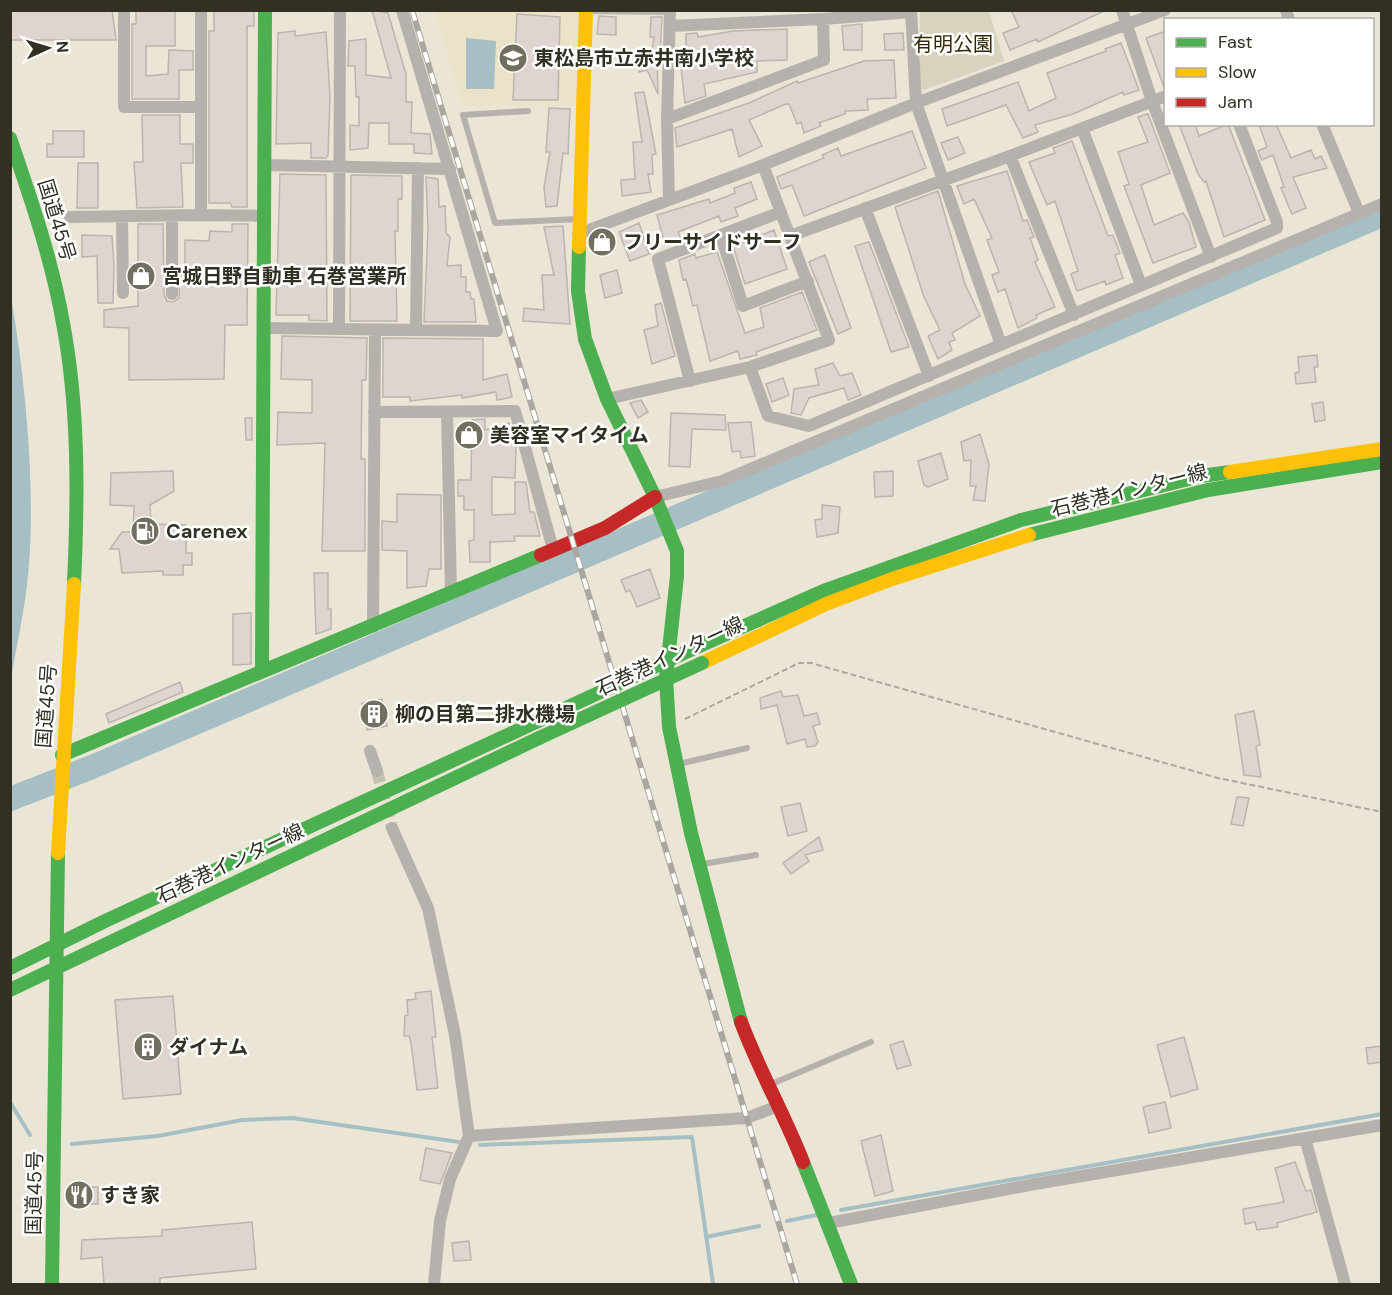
<svg xmlns="http://www.w3.org/2000/svg" width="1392" height="1295" font-family="'DM Sans','Noto Sans JP',sans-serif">
<style>
.built{fill:#ebe3c7}
.green{fill:#d8d3bf}
.water{fill:#a5bfc5}
.lines{fill:none;stroke-linecap:round;stroke-linejoin:round}
.stream{stroke:#a5bfc5;stroke-width:4}
.river{stroke:#a5bfc5;stroke-width:24}
.building{fill:#ded5d1;stroke:#bcb4af;stroke-width:1.5}
.street-tunnel{stroke:#c5c1b1;stroke-width:12;stroke-dasharray:12 6;stroke-linecap:butt}
.path{stroke:#aca8a2;stroke-width:2;stroke-dasharray:6 3;stroke-linecap:butt}
.lane{stroke:#b7b1ae;stroke-width:6}
.street{stroke:#b7b1ae;stroke-width:12}
.fast{stroke:#4caf50;stroke-width:14}
.slow{stroke:#ffc107;stroke-width:14}
.jam{stroke:#c62828;stroke-width:14}
.rail-casing{stroke:#aba69f;stroke-width:6}
.rail{stroke:#fff;stroke-width:4;stroke-dasharray:11;stroke-linecap:butt}
.fast-bridge{stroke:#4caf50;stroke-width:14}
.labels{text-anchor:middle;stroke-width:5;stroke-linejoin:round;paint-order:stroke}
.park-label{font-size:20px;fill:#332900;stroke:#fff}
.poi-label{font-size:20px;font-weight:bold;fill:#322f23;stroke:#fff;text-anchor:start}
.street-label{font-size:20px;fill:#322f23;stroke:#fff}
</style>
<rect width="100%" height="100%" fill="#eae5d4"/>
<path class="built" d="M434,11H579L577,105L463,106Z"/>
<path class="green" d="M920,11H989L1004,61L924,90L920,88Z"/>
<path class="water" d="M466,38L496,41L494,89H466Z
M11,297C26,383 38,506 26,593C22,621 16,650 11,678Z"/>
<g class="lines">
<path class="stream" d="M10,1102L30,1135
M72,1144L158,1136L242,1120L292,1118L459,1142
M480,1145L692,1137L713,1284
M841,1210L1382,1114
M787,1221L816,1215
M706,1237L759,1226"/>
<path class="river" d="M10,799L92,767L1382,215"/>
</g>
<path class="building" d="M10,10H112L116,40H10Z
M136,10H175V46H146V76L168,74L169,50L193,51V70H179V99H132V24H136Z
M214,10H254V26H247V207H232L230,203H209V31H214Z
M372,10L388,13L406,74V102H412L411,133L430,134L432,154L414,153V144H389V123H369L368,148L350,150V125L359,126V97H356L355,66H348L349,41L366,39V75L391,78Z
M1011,10H1106L1038,42L1037,39L1010,50L1003,33L1019,27Z
M517,14L560,17L558,100H513Z
M599,16L616,17V35L597,34Z
M651,17H662L660,57L651,56L654,37H650Z
M862,24V50H844L842,26Z
M787,29V60L757,61V72L704,84L706,96L685,103L681,67H686V34L697,33L698,37L733,31Z
M295,31V36L326,32L330,97L328,155L326,158H311V143L276,144L278,33Z
M1166,31V87H1164L1146,38Z
M903,33L904,50H885L884,34Z
M1121,43L1139,90L1124,95L1123,92L1073,114L1035,125L1038,132L1023,138L1006,105L947,126L942,109L1018,82L1029,111L1056,98L1047,73L1106,51L1105,49Z
M639,57L657,59L658,94L647,70L639,72Z
M894,60L896,98L867,99L868,110L845,111V114L819,123L821,126L804,133L801,122L797,124L789,104H786L749,120L762,146L739,157L732,129L677,147L675,128L749,103L797,81L798,83L864,61Z
M644,92L656,154L652,155L653,174H648L651,192L622,196L621,180L635,179L633,142H642L635,93Z
M549,108L570,109L568,154L563,153L557,206L546,207L544,187L550,152H546Z
M1148,114L1170,173L1141,185L1154,225L1183,213L1189,222L1196,247L1153,263L1124,186L1129,184L1118,152L1148,142L1138,117Z
M142,115H180V144H193V163H181L183,207L137,208L134,162H143Z
M1179,124H1195L1199,136L1228,124L1265,220L1224,237L1206,181L1204,182L1198,174Z
M1259,124H1276L1291,158L1311,150L1315,159L1321,156L1327,168L1293,177L1306,208L1292,214L1281,188L1284,187L1273,155L1262,160L1258,151L1267,147Z
M53,131H84V157H47V144H53Z
M912,131L926,168L804,216L792,185L781,189L777,177L824,158L822,155L838,148L841,156Z
M958,137L965,153L948,160L941,143Z
M1072,141L1108,236L1113,235L1120,253L1115,255L1123,278L1106,285L1105,281L1077,291L1071,274L1078,271L1055,201L1047,205L1029,162L1055,153L1053,148Z
M78,163H98V208H77Z
M1007,171L1023,221L1027,220L1034,237L1030,238L1038,260L1035,262L1055,307L1036,315L1037,318L1018,328L1005,289L998,292L992,275L999,272L987,240L992,238L974,199L964,204L957,186Z
M280,174L326,175L327,321L309,320V315H276Z
M351,175L402,176V199H398V231H395L397,321H350Z
M426,177L438,179L439,207L445,206L446,233L450,237L447,266L461,265V277H466V292H470L471,299H474L476,322H424L428,229Z
M751,182L757,199L735,208L738,216L721,222L719,216L678,232L682,241L665,245L657,215L709,199L710,203L735,193L734,188Z
M938,191L965,284L980,316L952,333L955,340L949,342L952,350L938,359L928,336L940,330L924,297L895,207Z
M639,223L649,254L630,261L619,232Z
M138,224H163L164,294L167,301L173,302L179,298L180,276H185V240L209,241L210,231L232,232V224H248L247,325H225L224,379L129,380V328L104,327V310L138,306V275H131V265L138,264Z
M563,226L570,324L523,321L524,308L544,310L542,275H554L544,227Z
M774,230L787,269L745,284L733,246Z
M82,235L112,236L114,266L113,303H98L97,256L82,257Z
M869,242L909,347L891,352L855,246Z
M717,252L745,333L764,327L760,308L802,292L817,330L756,352L757,355L740,359L738,351L710,361L697,305L693,306L686,279L683,280L679,260L695,254L696,258Z
M825,255L851,328L838,334L809,262Z
M617,270L622,293L605,298L600,275Z
M661,303L675,356L652,364L644,330L658,326L655,305Z
M282,336L367,338L366,380H362L361,459H365V551H322L325,443L277,445L278,412L312,413V380L281,379Z
M383,338L483,339V380L507,374L512,397L497,400L496,392L462,398V395L410,401V397H383Z
M1317,355L1318,367H1314L1316,382L1296,384L1295,373L1299,372L1298,357Z
M833,363L840,376L852,373L861,395L848,400L844,388L809,398L801,415L791,413L794,389L819,385L815,369Z
M783,378L789,395L772,402L766,384Z
M641,400L648,412L638,418L630,403Z
M1323,402L1325,420L1315,422L1312,404Z
M671,413L725,415L726,430L692,429L690,467L669,466Z
M245,418H252V440H246Z
M485,419V430L509,423L516,446L515,478L492,477V515L515,514V482H526L530,512H534L540,536H514L515,541L490,542V562H470L469,541L474,540V510H464V496H458V480H471L472,420Z
M751,422L755,456L741,458L740,451L732,452L728,423Z
M980,434L989,464L985,501L973,500L976,486H970L971,460L964,461L961,442Z
M941,453L948,479L928,487L924,485L918,461Z
M173,471L174,491L150,505L151,524L186,525V553H192V565H183V575H163V571L122,573L119,549H110L122,532H133L134,506L110,505L111,473Z
M893,471V496L875,497L874,472Z
M397,494L441,495V569H429L426,586L407,588V551L382,550V521L397,522Z
M822,505L840,507L838,533L817,537L815,520L822,519Z
M650,569L660,598L637,607L630,590L626,592L621,580Z
M314,573H328V609H331V629L316,634Z
M251,613V664L233,665V614Z
M180,682L183,692L109,723L106,714Z
M781,691L783,697L798,695L804,716L817,713L820,724L813,726L818,742L815,746L807,747L805,739L787,744L777,705L761,709L760,698Z
M382,699L387,726L367,730L362,703Z
M1254,711L1260,745L1256,746L1261,777L1244,775L1235,715Z
M1237,797L1249,798L1243,826L1231,824Z
M800,803L807,831L788,836L781,807Z
M819,837L823,850L805,855L809,861L791,874L783,863Z
M431,991L436,1037H432L438,1088L417,1090L411,1043L409,1036H404L405,1016L408,1015L407,1000L416,999L415,993Z
M173,996L181,1094L123,1099L115,1000Z
M1184,1037L1198,1089L1171,1097L1157,1045Z
M903,1041L911,1065L897,1069L890,1045Z
M1382,1046V1062L1368,1064L1366,1048Z
M1165,1102L1171,1128L1149,1133L1143,1107Z
M881,1135L893,1191L875,1196L861,1141Z
M426,1148L452,1153L440,1184L420,1180Z
M1295,1162L1306,1191L1311,1190L1317,1212L1277,1223L1278,1227L1257,1230L1255,1222L1245,1224L1243,1209L1284,1202L1275,1168Z
M68,1187H98V1204H68Z
M252,1222L256,1269L160,1278V1284H104L102,1257L81,1259L82,1240L162,1236V1230Z
M469,1241L471,1260L454,1261L452,1243Z"/>
<g class="lines">
<path class="street-tunnel" d="M377,771L392,828"/>
<path class="path" d="M685,719L799,663H811L1218,778L1382,812"/>
<path class="lane" d="M587,11L670,12
M528,111L463,115L495,223L578,219
M679,764L747,748
M703,864L756,855
M769,1085L871,1042"/>
<path class="street" d="M124,10V107H199
M201,10V215L264,216
M911,10L916,103L1001,345
M1122,10L1152,101L1211,257
M1286,10L1289,20
M670,26L823,19L911,12
M667,119L824,60L823,19
M1322,124L1359,213
M1082,128L1141,285
M1010,156L1074,315
M265,165L450,169
M669,199L667,119L670,10
M865,208L929,376
M122,216L123,293
M70,217L201,215
M578,234L763,165L916,103L1165,10
M721,236L743,306L808,281
M790,236L1010,156L1166,96
M172,294V216
M264,328L497,331L402,10
M339,329L340,10
M416,330L418,168
M750,367L768,416L809,426L1277,228V222L1239,124
M690,381L658,259L781,212
M607,399L750,367L829,340L763,165
M374,412L515,411L553,549
M447,412L451,592
M655,497L722,481L1382,204
M373,627L375,330
M370,751L377,771
M392,828L428,908L455,1035L469,1136L450,1179L440,1221L434,1284
M469,1136L747,1118L778,1106
M1305,1138L1345,1284
M829,1223L1035,1184L1382,1125"/>
<path class="fast" d="M10,138C31,199 52,260 63,323C79,408 78,497 74,584
M579,247L578,291L585,339L607,399L655,497L677,551V576L666,678L669,727L691,833L741,1022
M1029,535L1208,490L1382,462
M699,646L826,590L1021,520L1201,476L1230,472
M262,671L265,10
M62,755L541,555
M10,968L105,921L536,722
M10,990L539,738
M803,1162L851,1284
M52,1284L58,853"/>
<path class="slow" d="M579,247L586,10
M1230,472L1382,449
M702,663L826,604L892,579L1029,535
M58,853L74,584"/>
<path class="jam" d="M541,555L605,528L655,497
M741,1022C759,1070 784,1114 803,1162"/>
<g class="rail-casing">
<path id="rail" d="M412,10L797,1284"/>
</g>
<use href="#rail" class="rail"/>
<path class="fast-bridge" d="M536,722L699,646
M539,738L702,663"/>
</g>
<defs>
<g id="school-disc" transform="scale(1.5)"><circle r="9.5" fill="#726f61" stroke="#fff"/><path d="M0-5L7-2L0 1L-7-2ZM-4 1L0 2.5L4 1V4Q0 6-4 4Z" fill="#fff"/></g>
<g id="shop-disc" transform="scale(1.5)"><circle r="9.5" fill="#726f61" stroke="#fff"/><path d="M-5-2.5h2.3a2.7 3.5 0 0 1 5.4 0H5L5.5 6h-11ZM-1.5-2.5h3a1.5 2.3 0 0 0-3 0Z" fill="#fff"/></g>
<g id="fuel-disc" transform="scale(1.5)"><circle r="9.5" fill="#726f61" stroke="#fff"/><path d="M-5.5-6h7V0h2V4h1.3V-2.5L3-4.5l.8-.8L6-3V5H2.5V1h-1V6h-7ZM-4.2-4.7v3.2H.2V-4.7Z" fill="#fff"/></g>
<g id="building-disc" transform="scale(1.5)"><circle r="9.5" fill="#726f61" stroke="#fff"/><path d="M-4-6H4V6H1V3H-1V6H-4ZM-2.5-4.3h1.7v1.8h-1.7ZM.8-4.3h1.7v1.8H.8ZM-2.5-1h1.7V.8h-1.7ZM.8-1h1.7V.8H.8Z" fill="#fff"/></g>
<g id="restaurant-disc" transform="scale(1.5)"><circle r="9.5" fill="#726f61" stroke="#fff"/><path d="M-5-6h1v4h1v-4h1v4h1v-4h1v5L-1.5 .5V6h-2V.5L-5-1ZM5-6V6H3V1.5H1.5Q1.5-4 5-6Z" fill="#fff"/></g>
</defs>
<g fill-rule="evenodd">
<use href="#school-disc" x="513" y="58"/>
<use href="#shop-disc" x="602" y="242"/>
<use href="#shop-disc" x="141" y="276"/>
<use href="#shop-disc" x="469" y="435"/>
<use href="#fuel-disc" x="145" y="531"/>
<use href="#building-disc" x="374" y="714"/>
<use href="#building-disc" x="148" y="1047"/>
<use href="#restaurant-disc" x="79" y="1195"/>
</g>
<g class="labels">
<g class="park-label">
<text x="953" y="51">有明公園</text>
</g>
<g class="poi-label">
<text x="534" y="65">東松島市立赤井南小学校</text>
<text x="623" y="249">フリーサイドサーフ</text>
<text x="162" y="283">宮城日野自動車 石巻営業所</text>
<text x="490" y="442">美容室マイタイム</text>
<text x="166" y="538">Carenex</text>
<text x="395" y="721">柳の目第二排水機場</text>
<text x="169" y="1054">ダイナム</text>
<text x="100" y="1202">すき家</text>
</g>
<g class="street-label">
<text transform="translate(57 220) rotate(73)" y="7">国道45号</text>
<text transform="translate(1129 490) rotate(-14)" y="7">石巻港インター線</text>
<text transform="translate(670 656) rotate(-25)" y="7">石巻港インター線</text>
<text transform="translate(46 706) rotate(-86)" y="7">国道45号</text>
<text transform="translate(230 863) rotate(-25)" y="7">石巻港インター線</text>
<text transform="translate(34 1193) rotate(-89)" y="7">国道45号</text>
</g>
</g>
<rect width="1392" height="1295" fill="none" stroke="#322f23" stroke-width="24"/>
<rect x="1164" y="18" width="210" height="108" fill="#ffffff" stroke="#adaca7" stroke-width="1.5"/>
<rect x="1176" y="38" width="30" height="9" fill="#4caf50" stroke="#adaca7" stroke-width="1.5"/>
<text x="1218" y="48" font-size="18" fill="#322f23">Fast</text>
<rect x="1176" y="68" width="30" height="9" fill="#ffc107" stroke="#adaca7" stroke-width="1.5"/>
<text x="1218" y="78" font-size="18" fill="#322f23">Slow</text>
<rect x="1176" y="98" width="30" height="9" fill="#c62828" stroke="#adaca7" stroke-width="1.5"/>
<text x="1218" y="108" font-size="18" fill="#322f23">Jam</text>
<g transform="translate(48 48) rotate(86)" stroke="#ffffff" stroke-width="4.5" paint-order="stroke">
<path d="M0-4.5L10 22L0 15L-10 22Z" fill="#322f23"/>
<text y="-9" font-size="16" font-weight="bold" text-anchor="middle" fill="#322f23">N</text>
</g>
</svg>
